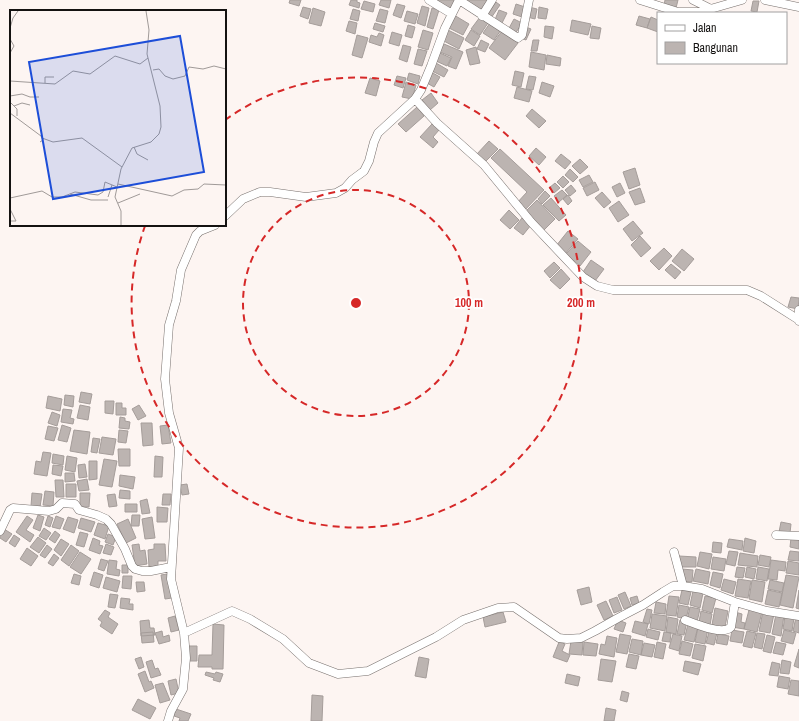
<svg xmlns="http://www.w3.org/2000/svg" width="799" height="721" font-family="'Archivo Narrow',sans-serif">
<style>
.building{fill:#bcb4b1;stroke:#a59d9a}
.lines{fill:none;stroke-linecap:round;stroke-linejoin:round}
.minor-casing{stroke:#77706d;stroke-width:9}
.minor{stroke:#fff;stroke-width:8}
.ring{fill:none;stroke:#d62828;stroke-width:2;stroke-dasharray:7 5}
.inset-road{fill:none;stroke:#a09a98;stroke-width:1}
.view{fill:#1d4ed8;fill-opacity:0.15;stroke:#1d4ed8;stroke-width:2}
.inset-edge{fill:none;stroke:#141211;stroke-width:2}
.centre{fill:#d62828;stroke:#fff;stroke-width:2}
.ring-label{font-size:12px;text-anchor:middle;font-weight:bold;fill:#d62828;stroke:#fff;stroke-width:3.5;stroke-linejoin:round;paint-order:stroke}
</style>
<rect width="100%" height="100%" fill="#fdf5f2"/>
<path class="building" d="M290,0H301L299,6L289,3Z
M351,0H357V2L360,3L359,8L349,5Z
M381,0H391L389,8L379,5Z
M436,0H455L450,9Z
M463,0H489L480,12Z
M493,0L500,5L491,18L485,14Z
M665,0H678L676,8L664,5Z
M364,1L375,4L373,12L361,9Z
M753,1H759L757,12L751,11Z
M397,4L405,6L401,18L393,15Z
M516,4L525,7L522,17L513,14Z
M422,6L429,8L425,26L417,23Z
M303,7L311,9L308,19L300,16Z
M529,7L537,9L535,19L527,17Z
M539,7L548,9L546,19L538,18Z
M313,8L325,12L321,26L309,23Z
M432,8L439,10L433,29L427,27Z
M353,9L360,11L358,21L350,19Z
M380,9L388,11L385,23L376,21Z
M499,10L507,13L501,25L494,22Z
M407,11L418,14L415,24L404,21Z
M454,15L469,24L463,35L447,27Z
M639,16L650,19L647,28L636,25Z
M480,17L488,23L480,35L471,29Z
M651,17L658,20V32L647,28Z
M514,19L522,23L515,34L508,30Z
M572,20L591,24L588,35L570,31Z
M349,21L357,23L355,34L346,31Z
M375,23L385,26L383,32L373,29Z
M490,23L501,30L494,40L483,33Z
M408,25L415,27L412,38L405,36Z
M545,26L554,27L552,39L544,37Z
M592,26L601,28L599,39L590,38Z
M526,27L531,29L526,40L521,38Z
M423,30L433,33L428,50L418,47Z
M448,30L464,38L459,49L442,40Z
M471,30L480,36L474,46L465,40Z
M502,31L518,43L505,60L489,48Z
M392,32L402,35L399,46L389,43Z
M379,33L384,35L381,46L369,42L371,35L377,37Z
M357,35L368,38L362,58L352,55Z
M481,40L489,44L485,52L477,49Z
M533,40H539L537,51H531Z
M444,44L463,52L456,69L448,66L452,57L440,52Z
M403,45L411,47L407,62L399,59Z
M476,47L480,63L470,65L466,50Z
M418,49L427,51L422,66L414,64Z
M531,52L546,55L544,70L529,67Z
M440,53L451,58L447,66L436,61Z
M547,55L561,58L560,66L546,64Z
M436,63L448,70L444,77L432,71Z
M515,71L524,73L521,87L512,85Z
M431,72L440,77L434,87L425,82Z
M409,73L420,76L418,84L407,80Z
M397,76L406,78L403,88L394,85Z
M529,76L536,77L533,90L526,89Z
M370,78L380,81L376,96L365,93Z
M406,82L416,85L412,99L402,97Z
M542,82L554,86L550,97L539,93Z
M517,87L532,91L529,102L514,98Z
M431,93L438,103L430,110L422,100Z
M417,107L424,116L406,132L398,124Z
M532,109L546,121L539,128L526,116Z
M432,124L439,130L433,137L438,142L433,148L420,137Z
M489,141L498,149L484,163L476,155Z
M536,148L546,157L539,165L529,156Z
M500,149L544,190L524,211L516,204L527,192L491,158Z
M561,154L571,162L565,169L555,161Z
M580,159L588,167L580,174L572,166Z
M635,168L640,185L629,189L623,172Z
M570,169L578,177L573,182L565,175Z
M589,175L593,182L583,187L579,180Z
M563,176L569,182L563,188L557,182Z
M595,182L599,190L587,196L583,188Z
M555,183L560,188L554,193L549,188Z
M620,183L625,193L617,197L612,187Z
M571,185L576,191L570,196L565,190Z
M640,188L645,202L635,205L629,192Z
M562,190L567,195L559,202L554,196Z
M545,191L550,196L542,204L538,199Z
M602,192L611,202L604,208L595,198Z
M568,195L572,201L568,205L563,199Z
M551,198L566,215L559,221L543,205Z
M537,200L555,219L544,230L525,212Z
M619,201L629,215L618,222L609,208Z
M509,210L519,220L510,229L500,220Z
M522,218L531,225L523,235L514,228Z
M633,221L643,233L632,241L623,229Z
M568,231L578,239L565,254L556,246Z
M640,236L651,248L641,257L631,245Z
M578,241L591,252L580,266L566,254Z
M664,248L672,256L659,270L650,261Z
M682,249L694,259L684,271L672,261Z
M591,260L604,269L595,281L583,272Z
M554,262L560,268L550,278L544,271Z
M671,264L681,272L675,279L665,270Z
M561,269L570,279L560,289L550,280Z
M791,297L799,298L798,309L788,307Z
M81,392L92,394L90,404L79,402Z
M65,395L74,396L73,407L64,405Z
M48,396L62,399L60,411L46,408Z
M105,401H114L113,414L105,413Z
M116,403H122V408H126V415H116Z
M80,405L90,407L88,420L77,418Z
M139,405L146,416L138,420L132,409Z
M63,409L72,410L70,418L74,419L73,424L61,422Z
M52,412L60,415L57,426L48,423Z
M120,417L125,418V421L130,422L129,429L119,428Z
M141,423H152L153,445L143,446Z
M62,425L71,428L67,442L58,440Z
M168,425L171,443L162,444L160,426Z
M48,426L58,428L54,441L45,439Z
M74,430L90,432L87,454L70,451Z
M119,430L128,431L126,443L118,442Z
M102,437L116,439L113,455L99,453Z
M93,438L100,439L97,453L91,452Z
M118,449H130V466H119Z
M43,452L51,453L47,476L34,474L36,461L41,462Z
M53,454L64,456L63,465L52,463Z
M67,456L77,458L75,472L65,470Z
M155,456L163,457L162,477H154Z
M104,459L117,461L112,487L99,485Z
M89,461H97V479L89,480Z
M85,464L87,477L79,478L78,465Z
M53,465L63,466L61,476L52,474Z
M65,473H74L75,481L65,482Z
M120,475L135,477L133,489L119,486Z
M87,479L89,490L79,491L77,481Z
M55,480H63L64,497H56Z
M66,484H76V497H66Z
M187,484L189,494L182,495L180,485Z
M120,490L130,491V499L119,498Z
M45,491L54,492L53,506L43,505Z
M32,493L42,494L40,507L31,506Z
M80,493H90L89,507H80Z
M115,494L117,506L109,507L107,495Z
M163,494H171L170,505H162Z
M147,499L150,513L142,514L140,501Z
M125,504H137V512H125Z
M157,507L168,508L167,522H157Z
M38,515L44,517L40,531L33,528Z
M132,515H140L139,526H131Z
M27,516L33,520L26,530L34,535L30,542L16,532Z
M48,516L53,518L50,527L45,525Z
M56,516L64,519L60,529L52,527Z
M68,517L78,520L74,533L63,529Z
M152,517L155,538L145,539L142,519Z
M81,518L95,522L91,532L78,528Z
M128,519L136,538L126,543L117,524Z
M781,522L791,524L790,533L779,532Z
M98,523L109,526L105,539L94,535Z
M44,528L51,533L46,540L39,536Z
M4,529L12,534L6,542L0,538V535Z
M55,531L60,535L55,543L49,539Z
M80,532L88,534L84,547L76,545Z
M108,534L116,537L113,545L105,542Z
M14,535L20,539L15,547L9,543Z
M38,537L46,543L39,553L30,547Z
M93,538L100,541L99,545L103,546L100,554L89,550Z
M745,538L756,541L754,553L743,551Z
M791,538L799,539V549L790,547Z
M61,539L69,544L61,556L54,550Z
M729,539L743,541L742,550L727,547Z
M713,542L722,543L721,553L712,552Z
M106,544L114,547L111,555L103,553Z
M139,544L140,551L145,550L147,564L135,566L132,545Z
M154,544H165L166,561H158V566L149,567L148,550L154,549Z
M47,545L52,549L45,558L40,555Z
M71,545L79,551L69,566L61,560Z
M27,548L38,556L31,566L20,559Z
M729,551L738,552L735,566L726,564Z
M790,551L799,552V561L788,560Z
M80,552L91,559L81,574L70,567Z
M700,552L712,554L709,569L697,566Z
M740,553L758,556L757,567L738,565Z
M54,554L59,558L53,566L48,563Z
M760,555L771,557L769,567L758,565Z
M679,556L696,557V567H679Z
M713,557L726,559L724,571L711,569Z
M101,559L108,561L104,571L98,569Z
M109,560L117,561L116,569L120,570L119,576L107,574Z
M771,560L786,562L785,571L778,570L777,580L768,579Z
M788,561L799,563V575L786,573Z
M122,565H128V573H122Z
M737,567L745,568L743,578L735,577Z
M747,567L756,569L754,579L745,577Z
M758,567L769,569L767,581L756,579Z
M682,569L693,570L692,582L681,581Z
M696,569L710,572L708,584L693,581Z
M94,572L103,575L99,588L90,585Z
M713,572L723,574L720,588L710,585Z
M74,574L81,576L79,585L71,583Z
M167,574L172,598L165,599L161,575Z
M786,575L799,577L793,608L780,605Z
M123,576H132L131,589L122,588Z
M106,577L120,581L117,592L103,588Z
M724,579L736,582L733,594L721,590Z
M738,579L751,581L748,598L735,596Z
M752,580L765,582L762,602L749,599Z
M770,580L784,583L782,592L768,589Z
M136,582H144L145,591L137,592Z
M589,587L592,602L581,605L577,590Z
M682,590L691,592L688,605L679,603Z
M768,590L782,593L779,607L765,604Z
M799,590V609L796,608Z
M693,591L703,593L700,608L690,605Z
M625,592L631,606L624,609L618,595Z
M110,594L118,595L115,608L108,607Z
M637,596L639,603L632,605L630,598Z
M669,596L679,597L676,616L666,615Z
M705,596L716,598L712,613L702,610Z
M617,597L622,610L614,613L609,600Z
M121,598L130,599L129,604H133V610L120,608Z
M606,601L613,616L604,620L597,605Z
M656,602L666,604L665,614L654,613Z
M679,605L689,607L686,619L677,617Z
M690,607L700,609L697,622L687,620Z
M715,608L728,611L725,627L712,625Z
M647,609L652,610L649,624L643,622Z
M105,610L110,613L108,617L118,624L112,634L100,626L102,622L98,619Z
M749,610L762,612L757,632L744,629Z
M701,611L712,614L710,625L699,622Z
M763,611L774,614L770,633L759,631Z
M503,612L506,622L485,627L483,617Z
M735,612L742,614L741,622L745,623L744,629L732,627Z
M652,614L667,616L665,631L650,628Z
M776,614L784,615L781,636L772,634Z
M175,616L179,630L171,632L168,618Z
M785,616L794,618L792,631L783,629Z
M668,617L678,619L676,634L666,632Z
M796,617L799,618V633L793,631Z
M149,620L150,628H154L155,635L141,636L140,621Z
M618,620L626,623L623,632L614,629Z
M680,620L687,621L684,635L677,634Z
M635,621L648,624L645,636L632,632Z
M213,624L224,625L223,669H212V667H198L199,655H212Z
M688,624L698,627L694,642L684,640Z
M698,627L708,629L705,644L695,642Z
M648,629L660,632L658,640L646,637Z
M732,630L744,632L742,643L730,641Z
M784,630L796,633L793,644L781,641Z
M162,631L163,637L169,635L170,641L159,644L155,633Z
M747,631L756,633L752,648L743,646Z
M153,632L154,642L142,643L141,633Z
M664,632L671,633L670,642L662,641Z
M709,632L717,633L714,645L706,643Z
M757,633L765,634L762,649L754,647Z
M620,634L631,636L627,654L616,652Z
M673,634L682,636L679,651L669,648Z
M718,634L729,636L727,645L716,643Z
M767,635L775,637L771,653L763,651Z
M607,636L617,638L614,657L599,654L601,644L605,645Z
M632,639L643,641L641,655L629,652Z
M571,641L583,642L582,655L569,654Z
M682,641L693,644L690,656L679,654Z
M559,642L565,644L562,651L570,655L567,662L553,657Z
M584,642L598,644L596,656L583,655Z
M657,642L666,644L663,659L654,657Z
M776,642L786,644L783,655L773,653Z
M644,643L655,645L652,657L641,655Z
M695,644L706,646L703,661L692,658Z
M189,646H197V661H189Z
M799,649V668L794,666Z
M629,654L639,656L636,669L626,667Z
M141,657L144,667L139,669L135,659Z
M419,657L429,659L426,678L415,676Z
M601,659L616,661L612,682L598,680Z
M152,660L155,669L158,668L161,675L151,678L146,662Z
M782,660L791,662L789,674L780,673Z
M685,661L701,664L698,675L683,671Z
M772,662L780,664L778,676L769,675Z
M145,671L149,682L151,681L154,688L145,692L138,674Z
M206,672L215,674L216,672L223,674L220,682L213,680L214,678L205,675Z
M567,674L580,677L578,686L565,683Z
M779,676L790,678L788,689L777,687Z
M176,679L179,693L171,695L168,681Z
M791,680L799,681V696L788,694Z
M163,683L170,700L160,703L155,685Z
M622,691L629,693L627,702L620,700Z
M312,695L323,696L322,721H311Z
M138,699L156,708L150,719L132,710Z
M606,708L616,710L614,721H604Z
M176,709L191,714L188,721H179L180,718L174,716Z"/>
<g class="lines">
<g class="minor-casing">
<path id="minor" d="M429,0L452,14
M459,0L518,38L522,35L529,0
M640,0L678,12H700L742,0
M693,0L711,9
M765,0L799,7
M482,16L492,0
M415,99L437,123L484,165L531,222L583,277L597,286L613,290H747L761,296L799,320
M225,216L243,199L260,192H270L306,197L336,193L345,188L352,180L364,171L369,161L374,142L378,133L415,99L421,90L431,66L445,28L459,0
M799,310V321
M0,531L10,510L13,508L49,511L56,509L62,503L75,504L79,510L97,515L106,519L111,524L125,549L132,566L135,569L142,571H151L171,567
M776,535L799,536
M674,552L683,586
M685,620C696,624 723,636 731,627L735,602
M184,633L232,611L250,619L283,639L309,663L338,674L368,671L436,637L463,620L498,608L514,607L559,638L567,639L581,638L595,631L618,618L643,605L663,592L673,586H683L702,589L735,602L767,611L799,616
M168,721L171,711L183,689L186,658L184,633L171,579L179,448L169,413L165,379L169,325L176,301L181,270L196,235L200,231L215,225"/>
</g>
<use href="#minor" class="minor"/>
</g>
<g class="ring">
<circle cx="356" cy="303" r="113"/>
<path d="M225 120A225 225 0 1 1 145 226"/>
</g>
<g transform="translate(10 10)">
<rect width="216" height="216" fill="#fdf5f2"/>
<path class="inset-road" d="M0,18L3,8L8,1M0,29L4,36L0,43M143,60L149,59L155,66L163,69L175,66L179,57L193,59L204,56L216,59M0,71L45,74L63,61L80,64L105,46L130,54L138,48M35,73V67H44M0,86L12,84L20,87H29M0,92L7,99V106M4,96L12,93L20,95M0,103L31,126L33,130L30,132M32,128L43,132L72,128L112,157M124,137L127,144L138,150M108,174L162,186L174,180L188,179L194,174L216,175M60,184L81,190H98M98,187L102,175M0,188L32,181L42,187H52L65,182L88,185L93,182L95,172L107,177M108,193L130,184M0,199L6,211H0M111,215V201L105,187L111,159L122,138L141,132L149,124L151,117L150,96L137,44L139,20L136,1"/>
<path class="view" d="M170,26L194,162L43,189L19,52Z"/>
<rect width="216" height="216" class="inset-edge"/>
</g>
<circle cx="356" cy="303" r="6" class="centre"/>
<g class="ring-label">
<text x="469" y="307">100 m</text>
<text x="581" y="307">200 m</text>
</g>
<rect x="657" y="12" width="130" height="52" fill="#ffffff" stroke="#a1a0a0"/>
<rect x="665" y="25" width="20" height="6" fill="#ffffff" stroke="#a1a0a0"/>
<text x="693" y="32" font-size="12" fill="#141211">Jalan</text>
<rect x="665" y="42" width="20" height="12" fill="#bcb4b1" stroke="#a1a0a0"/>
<text x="693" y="52" font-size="12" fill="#141211">Bangunan</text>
</svg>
